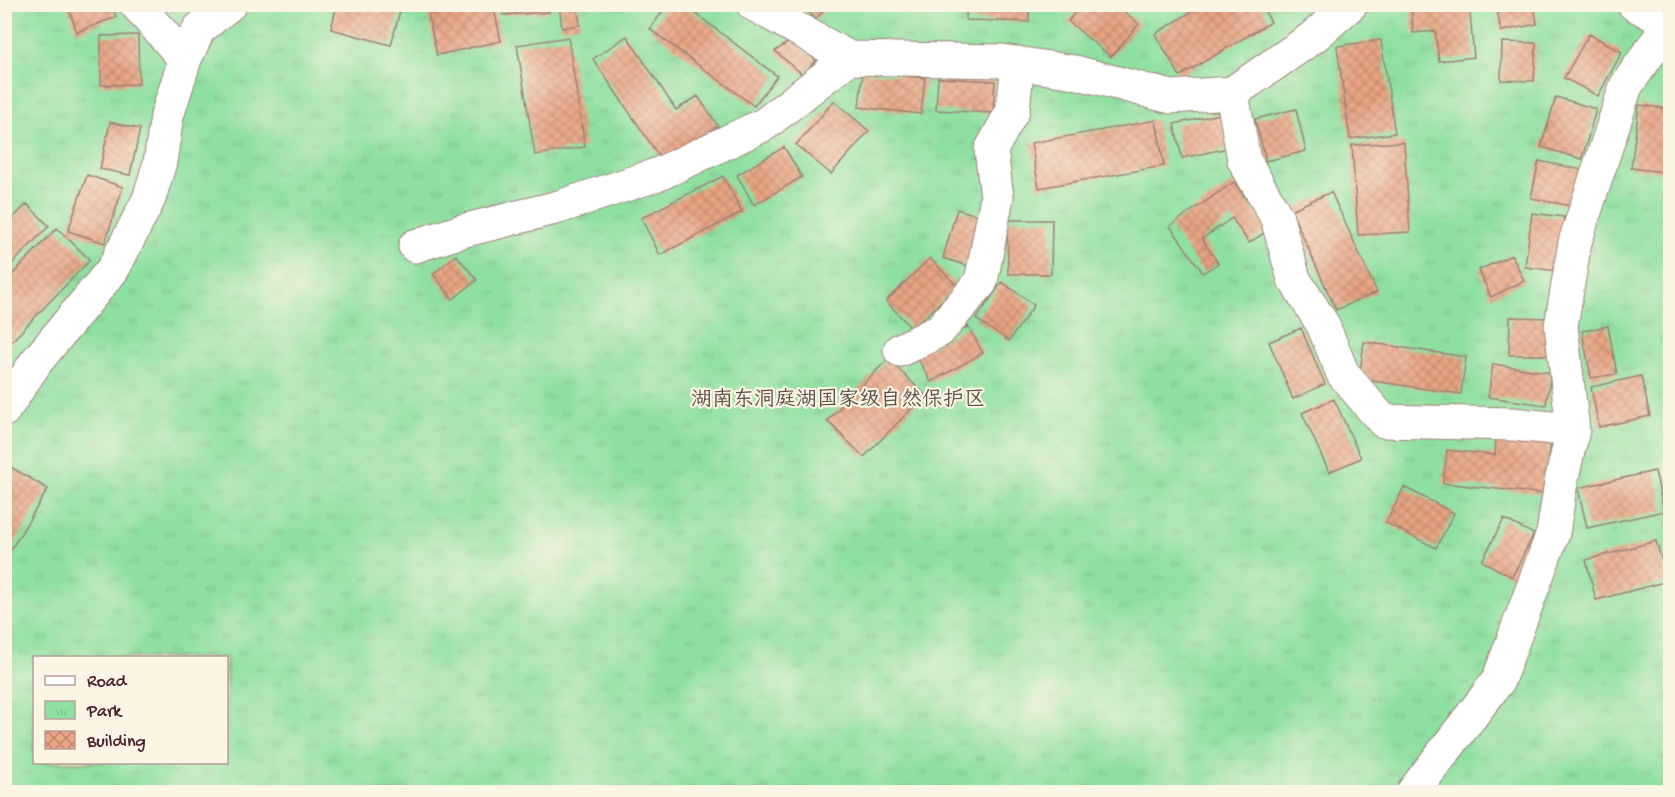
<svg xmlns="http://www.w3.org/2000/svg" width="1675" height="797" font-family="'Gochi Hand','LXGW WenKai TC',sans-serif">
<style>
.park{fill:url(#park-tufts);stroke:#6c8066;stroke-width:1.5;fill-rule:evenodd}
.building{fill:url(#building-cross-hatch)}
.lines{fill:none;stroke-linecap:round;stroke-linejoin:round}
.minor-casing{stroke:#9c8076;stroke-width:35}
.minor{stroke:#fff;stroke-width:33}
.labels{text-anchor:middle;stroke-width:4.5;stroke-linejoin:round;paint-order:stroke}
.park-label{font-size:21px;fill:#5b4f48;stroke:#fcf5e5}
</style>
<defs>
<pattern id="park-tufts" width="24" height="20" patternUnits="userSpaceOnUse" patternTransform="scale(1.5)"><rect width="24" height="20" fill="#8ee0a1"/><path d="M3 7l-1-3M5 7V3M7 7l1-3M15 17l-1-3M17 17v-4M19 17l1-3" fill="none" stroke="#7cc08b"/></pattern>
<pattern id="building-cross-hatch" width="8" height="8" patternUnits="userSpaceOnUse" patternTransform="scale(1.5)"><rect width="8" height="8" fill="#e9a584"/><path d="M0 0l8 8M0 8l8-8" fill="none" stroke="#bf866c"/></pattern>
</defs>
<rect width="100%" height="100%" fill="#fcf5e5"/>
<filter id="ink" filterUnits="userSpaceOnUse"><feTurbulence type="fractalNoise" baseFrequency=".0167" numOctaves="2"/><feDisplacementMap in="SourceGraphic" scale="12" xChannelSelector="R" yChannelSelector="G"/><feConvolveMatrix kernelMatrix="1 2 1 2 8 2 1 2 1" color-interpolation-filters="sRGB"/></filter>
<filter id="wash" filterUnits="userSpaceOnUse"><feTurbulence type="fractalNoise" baseFrequency=".008" numOctaves="4" result="noise"/><feDisplacementMap in="SourceGraphic" scale="24" xChannelSelector="R" yChannelSelector="G"/><feGaussianBlur stdDeviation="1.35" result="paint"/><feColorMatrix in="noise" values="0 0 0 0 0 0 0 0 0 0 0 0 0 0 0 0 0 1.4 0 .05"/><feComposite in="paint" operator="in"/></filter>
<g filter="url(#wash)">
<rect width="100%" height="100%" fill="#ede2c0"/>
<path class="park" d="M5,5H1670V792H5ZM34,658H226V762H34Z"/>
<g id="blocks">
<path class="building" d="M67,4H111L116,17L77,32Z
M337,4H374L400,11L391,45L331,29Z
M474,4H493L501,41L437,55L428,15Z
M502,4H549V12L503,15Z
M559,4H577L580,25L562,28Z
M668,4H683L777,76L754,106L650,29Z
M799,4H829L816,19Z
M966,4H1029V22L966,20Z
M1082,4H1115L1139,24L1111,57L1068,21Z
M1204,4H1260L1271,22L1180,76L1155,34Z
M1411,4H1469L1474,57L1439,61L1435,31L1413,33Z
M1496,4H1534L1537,24L1501,31Z
M1589,34L1622,52L1598,96L1564,78Z
M138,35L139,84L101,85V36Z
M627,36L676,110L698,96L718,126L663,162L593,59Z
M568,37L585,147L535,155L517,45Z
M792,40L816,60L803,75L775,51Z
M1381,40L1395,133L1350,139L1337,46Z
M1502,42L1536,43L1534,81L1501,80Z
M863,71L925,78L921,114L859,107Z
M938,78L995,81L993,113L936,110Z
M1556,97L1596,109L1582,159L1541,147Z
M834,101L869,131L831,174L796,145Z
M1639,105L1670,109V173L1631,168Z
M1296,109L1306,151L1266,161L1255,119Z
M1220,114L1228,148L1182,158L1174,124Z
M1156,120L1164,166L1039,188L1031,143Z
M110,122L140,129L130,175L100,169Z
M1404,142L1410,232L1358,235L1352,145Z
M784,147L802,177L754,205L737,175Z
M1539,161L1583,170L1576,207L1531,198Z
M87,175L123,187L105,243L68,231Z
M723,176L742,212L660,255L641,218Z
M1234,182L1268,230L1249,243L1232,218L1202,239L1218,263L1203,273L1170,226Z
M1331,192L1377,292L1336,310L1291,210Z
M27,204L49,226L4,272V227Z
M957,209L983,217L968,266L943,258Z
M1532,213L1564,217L1558,271L1525,267Z
M1007,220H1052L1051,274H1008Z
M57,228L90,260L9,344L4,340V283Z
M456,255L477,280L453,299L433,274Z
M1512,255L1524,281L1491,297L1479,270Z
M930,258L957,286L912,329L886,301Z
M1002,282L1034,305L1009,341L976,319Z
M1510,317L1550,318L1549,355H1509Z
M968,326L983,353L931,382L916,355Z
M1608,326L1617,374L1591,378L1582,331Z
M1301,328L1325,384L1293,399L1269,342Z
M1364,342L1466,357L1461,394L1359,379Z
M888,359L925,395L864,457L827,421Z
M1493,364L1551,373L1546,405L1488,397Z
M1641,376L1650,416L1599,427L1591,387Z
M1334,399L1361,458L1329,472L1302,413Z
M1496,436L1551,442L1545,494L1443,483L1447,450L1495,455Z
M4,463L48,489L4,561Z
M1655,471L1664,511L1587,528L1578,488Z
M1404,487L1454,513L1436,548L1386,523Z
M1504,519L1534,534L1512,577L1482,561Z
M1656,541L1668,581L1596,600L1586,560Z"/>
</g>
</g>
<g filter="url(#ink)">
<use href="#blocks" fill-opacity="0" stroke="#9c8076" stroke-width="1.5"/>
<g class="lines">
<g class="minor-casing">
<path id="minor" d="M136,4L185,59
M753,4L849,58L1002,61L1075,72L1171,97L1232,93L1312,38L1351,4
M1634,4L1669,23
M1232,93L1244,160L1277,218L1294,279L1323,325L1343,374L1383,421L1512,424L1573,430
M415,246L462,231L559,207L659,174L765,124L849,58
M900,350L939,331L981,282L997,197L991,150L1013,110L1018,63
M4,410L36,362L113,269L149,199L160,162L167,116L185,59L199,29L230,4
M1413,792L1498,681L1553,533L1561,482L1573,430L1561,326L1575,242L1626,86L1670,23"/>
</g>
<use href="#minor" class="minor"/>
</g>
</g>
<g class="labels">
<g class="park-label">
<text x="838" y="405">湖南东洞庭湖国家级自然保护区</text>
</g>
</g>
<rect width="1675" height="797" fill="none" stroke="#fcf5e5" stroke-width="24"/>
<rect x="33" y="656" width="195" height="108" fill="#fcf5e5" stroke="#b59f9b" stroke-width="1.5"/>
<rect x="45" y="676" width="30" height="9" fill="#ffffff" stroke="#b59f9b" stroke-width="1.5"/>
<text x="87" y="686" font-size="18" fill="#4a1f2b">Road</text>
<rect x="45" y="701" width="30" height="18" fill="url(#park-tufts)" stroke="#b59f9b" stroke-width="1.5"/>
<text x="87" y="716" font-size="18" fill="#4a1f2b">Park</text>
<rect x="45" y="731" width="30" height="18" fill="url(#building-cross-hatch)" stroke="#b59f9b" stroke-width="1.5"/>
<text x="87" y="746" font-size="18" fill="#4a1f2b">Building</text>
</svg>
